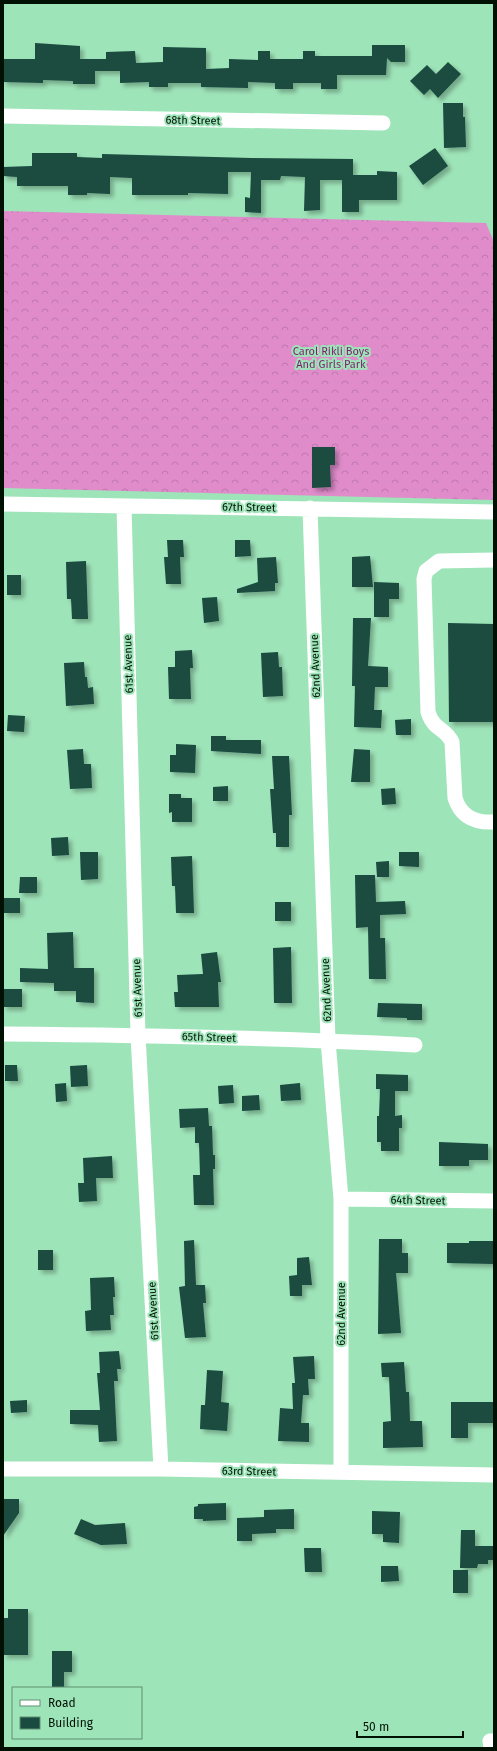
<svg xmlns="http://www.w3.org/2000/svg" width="497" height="1751" font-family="'Fira Sans',sans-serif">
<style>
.forest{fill:url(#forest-crowns)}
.building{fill:#1a4b41;filter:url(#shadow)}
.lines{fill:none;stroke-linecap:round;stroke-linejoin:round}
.minor{stroke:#fff;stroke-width:15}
.labels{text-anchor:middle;stroke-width:4;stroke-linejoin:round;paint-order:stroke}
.street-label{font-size:11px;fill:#001104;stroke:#9ee4b9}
.park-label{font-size:11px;fill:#7e1f6c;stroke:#9ee4b9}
</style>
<defs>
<pattern id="forest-crowns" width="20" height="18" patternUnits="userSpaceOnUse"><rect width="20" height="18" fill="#e08ccb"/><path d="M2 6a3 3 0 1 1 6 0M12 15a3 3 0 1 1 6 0" fill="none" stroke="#be78ad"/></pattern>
<filter id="shadow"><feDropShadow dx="3.5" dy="3.5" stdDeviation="2" flood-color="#0004"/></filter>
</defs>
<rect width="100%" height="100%" fill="#9ee4b9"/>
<path class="forest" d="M3,211L486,223L494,242V500L3,488Z"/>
<path class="building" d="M35,43L80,46V59H106V52L135,51L136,63L163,62V47L206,48V69L229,68V59L258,60V51H270V59H303V51H315V56H372V45H405V62H391L387,58L386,75H337V89H321V83H293V89H275V83L248,82V88L201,87V83H168V87H149V82L120,83V71H95V84H73V81L43,80V83L3,82V59H35Z
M448,62L461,74L438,98L430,89L424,95L410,81L427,65L436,74Z
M443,103H463V117H465L466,147L444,148Z
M435,148L448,166L423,185L409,166Z
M32,153H77V157L102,158V154L251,158L353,159V175H377V171L397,172V200H359V212H342V180H320V210L304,211L305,177L281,176L280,180H261V213L245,212V197L250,198L251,172H228V194L188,193V195H132V178L110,177V194L87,193V195H68V186H17V177L3,176V167L32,166Z
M312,447H335V465H330L331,487L312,488Z
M167,540H183L184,557H180L181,584H166L164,557H168Z
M235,540H250L251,556L235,557Z
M370,556L373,587H352V557Z
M276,557L278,583H275V591L237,593V589L258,582L257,558Z
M86,561L88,619H72L71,599H67L66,562Z
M7,575H21V595H7Z
M374,582L399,583V599H389V617H374Z
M217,597L219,621L204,623L202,598Z
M353,618H371L368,666L388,667V687H375L374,710H382L381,728L354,727L355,686H352Z
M448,623L494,624V722H449Z
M192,650L193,668H190L191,699H169L168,667H175V651Z
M278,652L279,667H282L283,696L263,697L261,653Z
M84,662L85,677H87L88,688L93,687L94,704L66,706L64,663Z
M8,715L25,716L24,732L7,731Z
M411,719V735H396L395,720Z
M211,736H226V740H261V754L211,751Z
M176,744L196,745L195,773L170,772V755H176Z
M83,749L84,764H91L92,788L70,789L67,750Z
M354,749L370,750V782H351Z
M272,756H289L292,815H289V847H276V833H273L270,789H274Z
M228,786V801H213V787Z
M395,788L396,804L382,805L381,789Z
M169,794H181V798H192V822H172V812L169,813Z
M68,837L69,855L52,856L51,838Z
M80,852H98V879L81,880Z
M399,852H419V867L399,866Z
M192,856L194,913H176L175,886H172L171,857Z
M389,861V877H377L376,862Z
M355,875H375L376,902L405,901L406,914L380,915V938H385L386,979H369L368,927L356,928Z
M20,877H37V893H19Z
M3,898H20V913H3Z
M275,902H291V921H275Z
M73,932L74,968H94V1003L76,1002V991H54V983L20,982V968L48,969L47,933Z
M291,947L292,1003H274L273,948Z
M217,952L221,982H218L219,1007H175L174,992H178L177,975L203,974L201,954Z
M3,989H22V1007H3Z
M378,1003L422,1004V1020H407V1018L377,1017Z
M5,1065H17L18,1081H5Z
M87,1065L88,1086L71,1087L70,1066Z
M376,1074L408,1075V1091H395V1116L402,1115V1128H399V1151H381V1142H377V1116H379L380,1089H376Z
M66,1083L67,1101L56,1102L55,1084Z
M300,1083L301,1100L281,1101L280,1085Z
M233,1085L234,1103L219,1104L218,1086Z
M259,1095L260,1110L242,1111V1096Z
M208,1108L209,1126H212L213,1155H215V1169H213L214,1205H194L193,1175H200L199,1143H195V1127L180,1128L179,1109Z
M439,1142L488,1144V1160H469V1166H439Z
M112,1156L113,1178H96L97,1201L79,1202L78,1183H84L83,1158Z
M379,1239H402V1253H408V1273H396L401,1333L378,1334Z
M194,1240L196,1285H205L206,1303H203L206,1337L185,1338L179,1287L185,1286L184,1241Z
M469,1241H494V1264L447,1263V1243H469Z
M38,1250H53V1270H38Z
M309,1257L312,1285H302V1296H290L289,1276L297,1275V1258Z
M114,1277L115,1297H113L114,1315H110L111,1330L86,1331L85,1311L91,1310L90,1278Z
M119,1351L121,1369H117L118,1381H114L117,1441L99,1442L98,1425L70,1424V1410H100L97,1373H100L99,1352Z
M314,1356L315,1379H308L309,1395H303L301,1423H309V1442L278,1441L280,1408L293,1409L292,1383H295L293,1357Z
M404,1362L406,1392H409L410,1421H422L423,1447L383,1448V1422L391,1421L389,1377H382L381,1363Z
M207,1370L223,1371L221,1402L229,1403L227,1431L200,1429L201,1405H205Z
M27,1400V1412L11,1413L10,1401Z
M451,1402H494V1423H468V1438H451Z
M3,1499H19V1513L3,1536Z
M226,1503V1520L203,1521V1519H194V1507L198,1506V1504Z
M294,1509V1529H276V1533L252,1534V1541H237V1518L264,1517V1510Z
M372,1511L400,1512L399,1543L383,1542V1534H372Z
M81,1519L95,1525L125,1523L127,1544L101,1545L74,1534Z
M461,1530H475V1546H493V1560H488V1564H478L477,1568H460Z
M304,1548H321L322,1572H305Z
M381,1566H398L399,1581L381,1582Z
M453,1570H468V1593H453Z
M8,1609H28V1655H3L4,1618H8Z
M52,1651H72V1672H64V1688H52Z"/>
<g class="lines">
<path class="minor" d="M3,116L383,123
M3,504L494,512
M124,506L138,1035L161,1469
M310,508L328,1040L341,1199V1472
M494,560L439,561L426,571L424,579L428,712C434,731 445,727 452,742L455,798C461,817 475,823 494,822
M3,1034C141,1035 278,1038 415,1045
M341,1199L494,1201
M3,1469H161L494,1475
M491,1748L490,1741H494"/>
</g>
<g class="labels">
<g class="street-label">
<text transform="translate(193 120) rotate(1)" y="4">68th Street</text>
<text transform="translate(249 507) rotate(1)" y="4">67th Street</text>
<text transform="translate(128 664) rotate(-92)" y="4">61st Avenue</text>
<text transform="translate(315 666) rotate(-92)" y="4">62nd Avenue</text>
<text transform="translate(137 988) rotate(-92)" y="4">61st Avenue</text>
<text transform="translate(326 990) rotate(-92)" y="4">62nd Avenue</text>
<text transform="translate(209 1037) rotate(2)" y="4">65th Street</text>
<text transform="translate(418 1200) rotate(1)" y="4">64th Street</text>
<text transform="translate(153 1311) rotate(-93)" y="4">61st Avenue</text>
<text transform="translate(341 1314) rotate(-90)" y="4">62nd Avenue</text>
<text transform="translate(249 1471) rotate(1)" y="4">63rd Street</text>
</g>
<g class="park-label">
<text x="331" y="355">Carol Rikli Boys<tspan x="331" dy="13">And Girls Park</tspan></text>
</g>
</g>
<rect width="497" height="1751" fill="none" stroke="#001104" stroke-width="8"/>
<rect x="12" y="1687" width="130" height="52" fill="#9ee4b9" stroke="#5f9071"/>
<rect x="20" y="1700" width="20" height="6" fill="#ffffff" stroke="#5f9071"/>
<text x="48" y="1707" font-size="12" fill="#001104">Road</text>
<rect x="20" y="1717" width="20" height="12" fill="#1a4b41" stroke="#5f9071"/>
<text x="48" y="1727" font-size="12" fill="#001104">Building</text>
<path d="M357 1731v6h106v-6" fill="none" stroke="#001104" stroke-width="2"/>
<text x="363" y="1731" font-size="12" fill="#001104" stroke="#9ee4b9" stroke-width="3" paint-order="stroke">50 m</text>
</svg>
